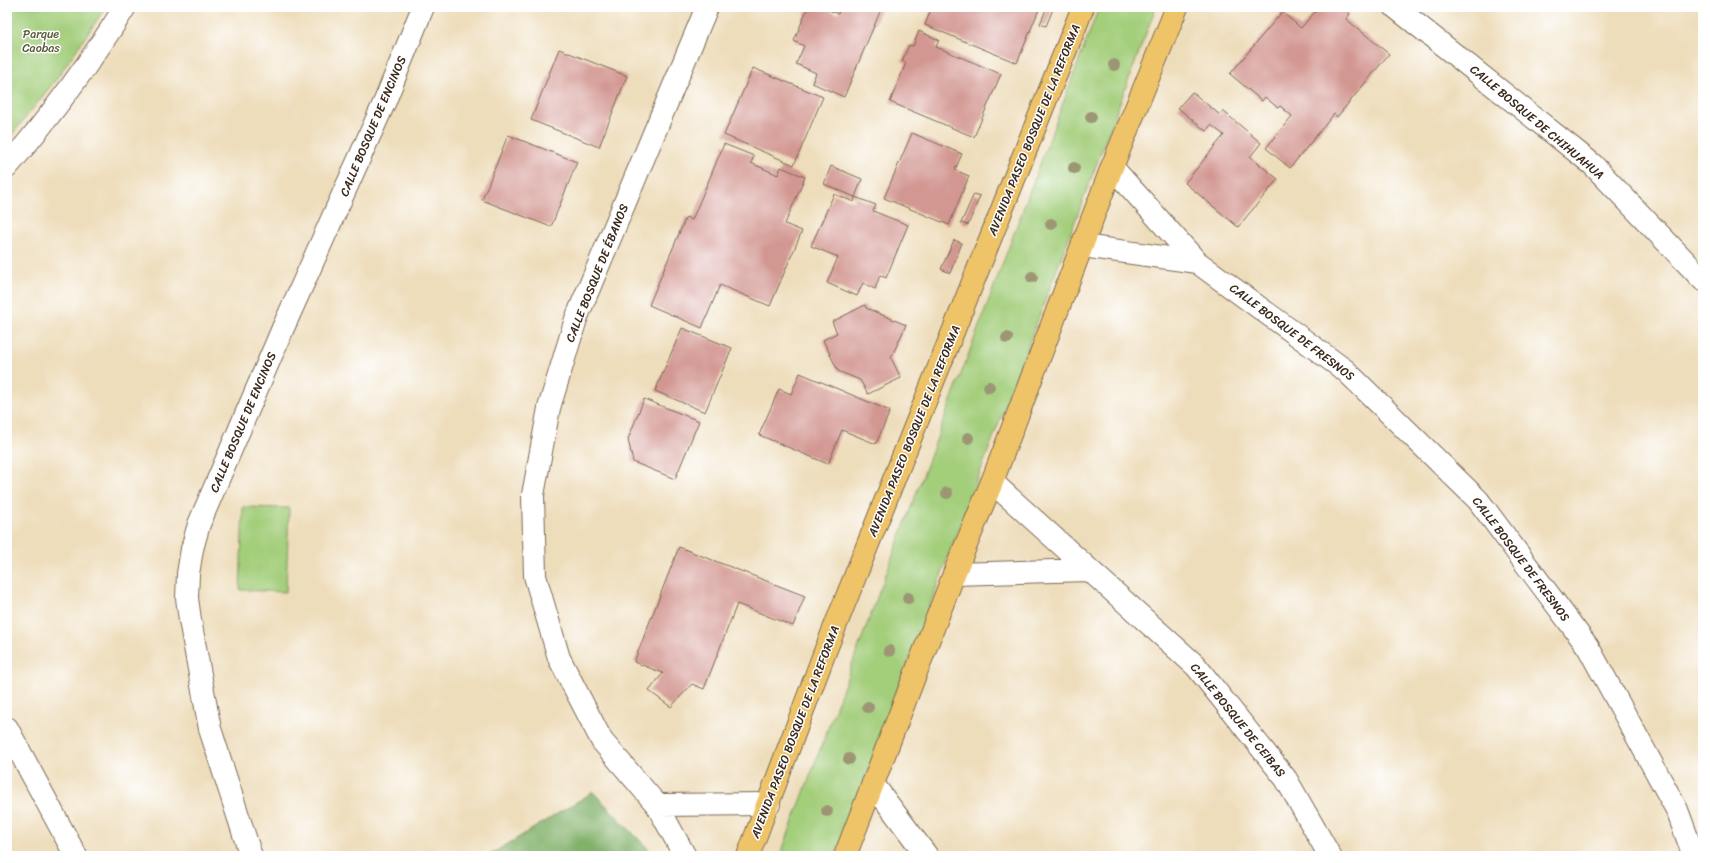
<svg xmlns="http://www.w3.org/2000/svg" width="1710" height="863" font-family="Sriracha,sans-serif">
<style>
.green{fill:#a3ce7a;stroke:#6f7c4c}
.forest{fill:#82b16a;stroke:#5e6e44}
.building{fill:#d39792}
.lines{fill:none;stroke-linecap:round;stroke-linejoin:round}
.minor-casing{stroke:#7a6955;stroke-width:24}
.major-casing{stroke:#7a6955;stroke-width:24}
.minor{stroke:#fff;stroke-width:22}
.major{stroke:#efc469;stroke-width:22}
.tree{fill:#9d9674}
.labels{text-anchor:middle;stroke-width:3;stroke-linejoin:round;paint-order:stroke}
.park-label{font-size:12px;fill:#5a5b3a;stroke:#fff}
.street-label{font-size:12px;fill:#3b2a1e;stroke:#fff}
</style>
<rect width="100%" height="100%" fill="#fff"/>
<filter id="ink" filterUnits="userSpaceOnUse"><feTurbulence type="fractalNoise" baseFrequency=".025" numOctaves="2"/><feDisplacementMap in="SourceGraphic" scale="8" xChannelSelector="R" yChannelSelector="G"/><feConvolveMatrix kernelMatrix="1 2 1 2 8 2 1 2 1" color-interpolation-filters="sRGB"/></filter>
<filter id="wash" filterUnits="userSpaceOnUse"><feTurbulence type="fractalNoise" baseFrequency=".012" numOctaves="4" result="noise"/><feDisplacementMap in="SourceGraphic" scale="16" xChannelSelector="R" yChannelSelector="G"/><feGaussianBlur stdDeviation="0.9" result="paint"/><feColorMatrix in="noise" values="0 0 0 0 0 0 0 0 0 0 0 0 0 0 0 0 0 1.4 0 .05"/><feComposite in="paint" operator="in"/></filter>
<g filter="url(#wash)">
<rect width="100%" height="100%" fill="#edb"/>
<path class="green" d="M7,7H106L54,82L7,141Z
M1099,7H1156L835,856H780Z
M243,507L289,508L286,592L240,590Z"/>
<path class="forest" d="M593,792L655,856H488Z"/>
<g id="blocks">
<path class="building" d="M808,7H822L838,14L840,7H882L844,97L812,83L816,73L796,64L804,46L794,41Z
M932,7H1040L1017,63L925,25Z
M1047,7H1054L1046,26L1040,24Z
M1319,7H1342L1350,14L1346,19L1389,54L1337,117L1334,114L1290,168L1266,148L1292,116L1280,106L1278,108L1265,97L1262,101L1230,74L1282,12L1301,28Z
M919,31L939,40L936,47L1001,74L974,137L890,102L906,63L902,61L909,45L913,46Z
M559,49L627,76L599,147L531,120Z
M753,68L823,97L794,165L724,135Z
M1192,92L1220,115L1223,111L1261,143L1250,157L1278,179L1238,227L1185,183L1224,135L1211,125L1206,131L1178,108Z
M912,133L962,154L955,170L969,176L949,225L884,198Z
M508,135L577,162L551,227L482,200Z
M724,144L754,156L751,163L778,175L781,167L805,177L785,224L802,231L770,306L720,285L702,328L649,305L686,217L692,220Z
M831,166L862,179L855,197L824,184Z
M834,194L854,202L855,197L876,205L873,211L908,225L886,278L880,275L875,289L863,283L857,296L827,283L838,257L811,246Z
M974,194L980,196L968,225L961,223Z
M954,240L962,243L950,273L941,269Z
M865,305L866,308L906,325L891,358L901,378L868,394L860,380L838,371L823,340L837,333L832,322Z
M682,328L732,348L705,412L655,391Z
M800,373L890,411L876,444L842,430L828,464L759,435L779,389L791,394Z
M644,399L699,421L675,479L633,462L628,439Z
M679,547L805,596L793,626L737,604L704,689L692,684L671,707L649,691L663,673L634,662Z"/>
</g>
</g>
<g filter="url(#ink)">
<use href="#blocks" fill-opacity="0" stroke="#7a6955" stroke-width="1"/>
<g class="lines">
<g class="minor-casing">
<path id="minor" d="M1395,7L1592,164L1703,280
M7,167C50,117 90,63 125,7
M1112,167L1197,262L1346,371L1478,500L1588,647L1677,810L1694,856
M1083,246L1197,262
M992,482L1196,666L1286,779L1330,856
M954,574L1088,570
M7,728L76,856
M873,784L927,856
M657,805L769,804
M251,856L210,729L190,620L187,598L188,574L192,549L199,524L283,328L385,101L423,7
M685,856L657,805L602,741L559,658L535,576L533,495L549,408L576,319L707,7"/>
</g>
<g class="major-casing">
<path id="major" d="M748,856L826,649L1083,7
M845,856L954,574L992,482L1112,167L1177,7"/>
</g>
<use href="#minor" class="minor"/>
<use href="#major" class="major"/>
</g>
<g class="tree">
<circle cx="1114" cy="65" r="6"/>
<circle cx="1091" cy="117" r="6"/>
<circle cx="1074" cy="168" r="6"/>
<circle cx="1051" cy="224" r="6"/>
<circle cx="1032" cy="277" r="6"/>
<circle cx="1007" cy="338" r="6"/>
<circle cx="989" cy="387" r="6"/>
<circle cx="968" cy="438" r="6"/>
<circle cx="947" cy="493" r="6"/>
<circle cx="908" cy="598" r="6"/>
<circle cx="889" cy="651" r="6"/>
<circle cx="868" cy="707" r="6"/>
<circle cx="849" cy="759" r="6"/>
<circle cx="827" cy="811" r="6"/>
</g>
</g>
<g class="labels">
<g class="park-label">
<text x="41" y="38">Parque<tspan x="41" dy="14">Caobas</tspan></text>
</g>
<g class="street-label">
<text transform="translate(1537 122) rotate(40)" y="4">CALLE BOSQUE DE CHIHUAHUA</text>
<text transform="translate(373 126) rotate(-67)" y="4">CALLE BOSQUE DE ENCINOS</text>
<text transform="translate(1034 130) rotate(-68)" y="4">AVENIDA PASEO BOSQUE DE LA REFORMA</text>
<text transform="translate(597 273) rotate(-68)" y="4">CALLE BOSQUE DE ÉBANOS</text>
<text transform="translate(1292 332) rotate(37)" y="4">CALLE BOSQUE DE FRESNOS</text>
<text transform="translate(243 422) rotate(-67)" y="4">CALLE BOSQUE DE ENCINOS</text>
<text transform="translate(914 431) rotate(-68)" y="4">AVENIDA PASEO BOSQUE DE LA REFORMA</text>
<text transform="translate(1521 559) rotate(53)" y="4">CALLE BOSQUE DE FRESNOS</text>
<text transform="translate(1238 720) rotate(51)" y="4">CALLE BOSQUE DE CEIBAS</text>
<text transform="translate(795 732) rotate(-69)" y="4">AVENIDA PASEO BOSQUE DE LA REFORMA</text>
</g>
</g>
<rect width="1710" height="863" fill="none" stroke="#fff" stroke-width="24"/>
</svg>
